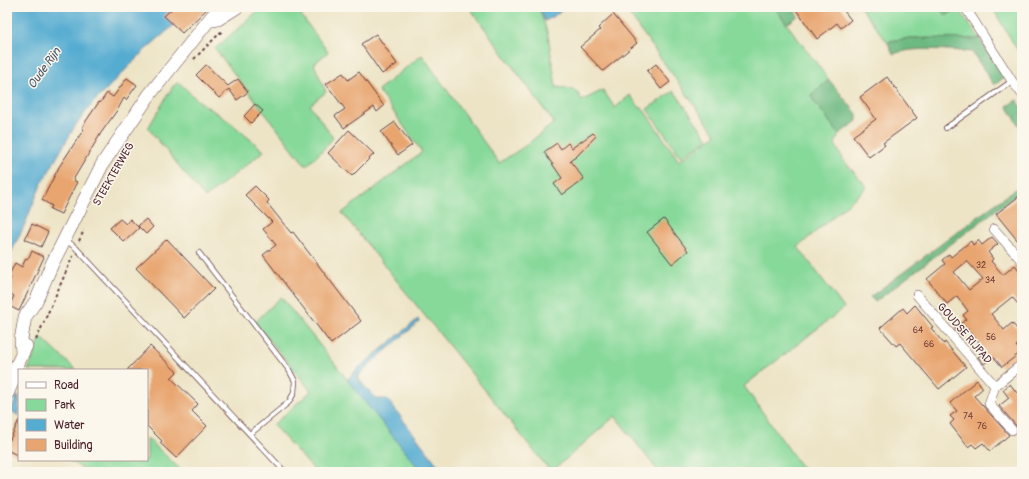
<svg xmlns="http://www.w3.org/2000/svg" width="1029" height="479" font-family="Pangolin,sans-serif">
<style>
.green{fill:#87d99a;stroke:#687c62}
.forest{fill:#6db982;stroke:#5c6c56}
.water{fill:#54acd1;stroke:#4f667e}
.building{fill:#e8a56f;fill-rule:evenodd}
.lines{fill:none;stroke-linecap:round;stroke-linejoin:round}
.lane-casing{stroke:#623d42;stroke-width:6}
.street-casing{stroke:#623d42;stroke-width:10}
.secondary-casing{stroke:#623d42;stroke-width:14}
.path{stroke:#623d42;stroke-width:2;stroke-dasharray:3 3;stroke-linecap:butt}
.lane{stroke:#fff;stroke-width:4.5}
.street{stroke:#fff;stroke-width:9}
.secondary{stroke:#fff;stroke-width:13}
.labels{text-anchor:middle;stroke-width:3;stroke-linejoin:round;paint-order:stroke}
.number-label{font-size:9px;fill:#72403c}
.street-label{font-size:11px;fill:#4a1f2b;stroke:#fbf7ec}
.water-label{font-size:12px;font-style:italic;fill:#4e576d;stroke:#fbf7ec}
</style>
<rect width="100%" height="100%" fill="#fbf7ec"/>
<filter id="ink" filterUnits="userSpaceOnUse"><feTurbulence type="fractalNoise" baseFrequency=".025" numOctaves="2"/><feDisplacementMap in="SourceGraphic" scale="8" xChannelSelector="R" yChannelSelector="G"/><feConvolveMatrix kernelMatrix="1 2 1 2 8 2 1 2 1" color-interpolation-filters="sRGB"/></filter>
<filter id="wash" filterUnits="userSpaceOnUse"><feTurbulence type="fractalNoise" baseFrequency=".012" numOctaves="4" result="noise"/><feDisplacementMap in="SourceGraphic" scale="16" xChannelSelector="R" yChannelSelector="G"/><feGaussianBlur stdDeviation="0.9" result="paint"/><feColorMatrix in="noise" values="0 0 0 0 0 0 0 0 0 0 0 0 0 0 0 0 0 1.4 0 .05"/><feComposite in="paint" operator="in"/></filter>
<g filter="url(#wash)">
<rect width="100%" height="100%" fill="#ede4c6"/>
<path class="green" d="M262,7H295L328,52L314,64L326,92L310,105L333,138L321,152L306,166L215,49Z
M469,7H539L548,35L556,87C568,88 579,88 581,101L603,90L615,108L630,95L640,108L642,107L679,161L716,135L624,7H774L829,80L811,95L813,100L839,134L835,144L844,161L867,187L798,247L844,308L744,386L805,472H659L615,416L551,472L342,213L422,152L378,90L422,55L499,163L525,146L554,123Z
M860,7H939L946,16L958,8L980,39L910,38L890,41L888,43Z
M992,7H1022V58Z
M179,82L196,99L231,123L264,151L205,198L148,128L173,86Z
M674,91L708,139L681,157L647,109Z
M281,297L422,472H316L273,425L311,391L255,322Z
M41,337L76,370H28Z
M147,438L183,472H88L68,460H147Z"/>
<path class="forest" d="M774,7H792L798,16L787,24Z
M939,7H958V8L946,16Z
M910,38L980,39L1004,78L994,85L972,52C949,50 914,46 893,54L888,43L890,41Z
M829,80L857,114V121L839,134L813,100L811,95Z
M1017,100L1022,108V130L1007,106Z
M1022,184V190L875,302L870,297Z"/>
<path class="water" d="M9,7H194L173,26L145,50L92,104L75,126L41,185L24,226L7,261V10Z
M539,7H566L554,16L545,21Z
M418,319L419,322L370,364L359,375V380L376,399H387L440,468L449,472H422L347,380L356,370Z
M17,396L19,397V416L11,411Z"/>
<g id="blocks">
<path class="building" d="M174,7H209L182,33L164,16Z
M794,7H841L851,20L841,28L837,23L817,39Z
M613,14L637,43L603,71L580,47L600,30L598,28Z
M376,34L397,64L382,74L361,44Z
M656,64L670,82L661,89L647,71Z
M206,65L228,86L238,79L248,92L237,100L229,89L219,98L196,75Z
M359,72L384,106L377,112L374,107L344,128L335,116L345,109L326,84L343,73L348,80Z
M887,77L917,118L883,143L885,145L869,157L853,136L876,119L860,97Z
M127,78L137,85L126,100L124,98L118,109L101,133L73,180L77,182L61,214L50,209L52,206L42,200L59,167L84,129L82,128L84,124L99,102L100,103L107,93L113,97Z
M255,104L263,111L251,123L244,116Z
M395,122L412,145L398,155L381,132Z
M349,130L374,154L352,176L328,153Z
M593,133L596,136L577,156L570,161L584,179L562,195L554,184L562,178L544,152L557,143L561,149L568,143L572,148Z
M255,186L269,200L267,203L291,233L293,232L361,321L331,344L263,255L276,245L263,229L272,222L245,195Z
M1022,194V246L996,214Z
M120,219L126,224L130,219L139,228L124,242L110,228Z
M146,219L153,227L146,234L138,226Z
M664,219L688,251L672,264L647,232Z
M32,224L48,232L41,247L25,239Z
M992,237L998,244L988,252L993,259L991,261L1003,275L1015,265L1022,274V309L1012,297L991,314L1004,330L1012,323L1022,335V341L1016,346L1021,352L1002,367L993,356L984,364L978,357L986,351L968,329L960,336L955,329L966,319L963,315L968,311L957,296L947,304L927,279L945,264L942,260L949,254L951,257L971,241L973,245L978,240L982,245ZM967,261L983,279L969,290L954,272Z
M167,239L214,289L184,318L136,268Z
M32,251L44,257L19,311L9,306L14,296L7,291V286L11,278L8,277L15,263L22,267L26,258L28,259Z
M915,305L933,327L931,328L944,344L945,342L966,367L939,389L900,343L896,346L880,328L903,308L907,313Z
M150,346L177,372L171,378L198,404L192,411L207,426L176,458L160,443L162,441L147,426V370H127Z
M977,380L983,388L974,396L1009,435L990,451L983,443L976,448L972,444L968,447L950,424L954,420L950,416L957,411L950,403Z
M1010,384L1017,393L1022,389V425L1018,428L999,406L1009,398L1003,390Z
M19,420V456L7,450V446Z"/>
</g>
</g>
<g filter="url(#ink)">
<use href="#blocks" fill-opacity="0" stroke="#623d42" stroke-width="1"/>
<g class="lines">
<g class="lane-casing">
<path id="lane" d="M946,128L1012,81
M66,240L76,248L285,472
M199,253L289,370L295,381L294,393L289,402L250,434"/>
</g>
<g class="street-casing">
<path id="street" d="M965,7L1012,81L1022,94
M994,229L1022,261
M917,295L995,386L1022,364
M995,386L989,404L1012,430"/>
</g>
<g class="secondary-casing">
<path id="secondary" d="M212,20L218,19L237,7
M22,353L21,340L25,317L36,301L52,264L103,163L150,94L213,15L221,7
M7,394L13,380L15,369L26,346"/>
</g>
<path class="path" d="M194,59L222,31
M79,241L84,230
M36,340L73,256
M7,415L10,405"/>
<use href="#lane" class="lane"/>
<use href="#street" class="street"/>
<use href="#secondary" class="secondary"/>
</g>
</g>
<g class="labels">
<g class="number-label">
<text x="981" y="268">32</text>
<text x="990" y="283">34</text>
<text x="918" y="333">64</text>
<text x="991" y="340">56</text>
<text x="929" y="347">66</text>
<text x="968" y="419">74</text>
<text x="982" y="429">76</text>
</g>
<g class="street-label">
<text transform="translate(113 174) rotate(-60)" y="4">STEEKTERWEG</text>
<text transform="translate(965 333) rotate(49)" y="4">GOUDSE RIJPAD</text>
</g>
<g class="water-label">
<text transform="translate(44 68) rotate(-54)" y="4">Oude Rijn</text>
</g>
</g>
<rect width="1029" height="479" fill="none" stroke="#fbf7ec" stroke-width="24"/>
<rect x="18" y="369" width="130" height="92" fill="#fbf7ec" stroke="#b4a19f"/>
<rect x="26" y="382" width="20" height="6" fill="#ffffff" stroke="#b4a19f"/>
<text x="54" y="389" font-size="12" fill="#4a1f2b">Road</text>
<rect x="26" y="399" width="20" height="12" fill="#87d99a" stroke="#b4a19f"/>
<text x="54" y="409" font-size="12" fill="#4a1f2b">Park</text>
<rect x="26" y="419" width="20" height="12" fill="#54acd1" stroke="#b4a19f"/>
<text x="54" y="429" font-size="12" fill="#4a1f2b">Water</text>
<rect x="26" y="439" width="20" height="12" fill="#e8a56f" stroke="#b4a19f"/>
<text x="54" y="449" font-size="12" fill="#4a1f2b">Building</text>
</svg>
